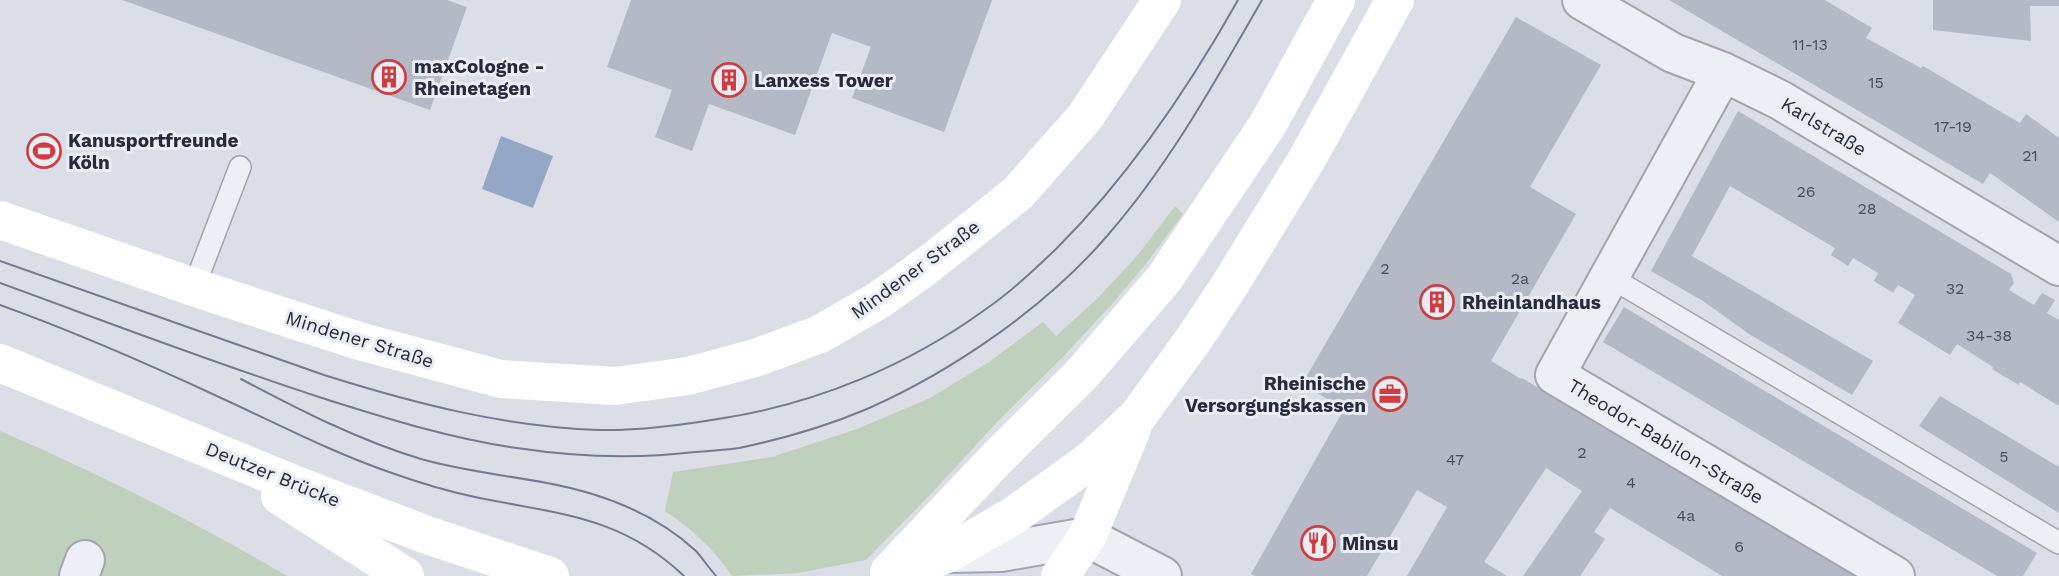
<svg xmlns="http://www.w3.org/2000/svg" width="2059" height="576" font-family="'Work Sans',sans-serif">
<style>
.green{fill:#bfd0bc}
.water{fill:#95a7c7}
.building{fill:#b5b9c5}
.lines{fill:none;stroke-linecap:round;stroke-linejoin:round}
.lane-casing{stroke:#a1a5b0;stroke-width:24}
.street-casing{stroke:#a1a5b0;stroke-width:42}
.lane{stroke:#eeeff4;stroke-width:21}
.street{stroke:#eeeff4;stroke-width:38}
.secondary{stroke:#fff;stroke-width:38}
.tram{stroke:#757b8f;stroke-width:2}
.labels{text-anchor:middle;stroke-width:6;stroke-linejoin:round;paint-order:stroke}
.number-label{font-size:16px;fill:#494e5e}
.poi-label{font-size:19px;font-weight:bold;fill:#252b3c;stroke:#eaedf4;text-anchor:start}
.street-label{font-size:19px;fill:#252b3c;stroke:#eaedf4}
</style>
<rect width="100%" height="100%" fill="#dbdee6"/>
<path class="green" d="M1175,206L1183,214L1145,265L1112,304L1062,358L998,421L929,496L866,560L798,573L732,576C714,549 692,529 665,511L673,472L772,457L857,429L930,398L989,362L1043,322L1056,336L1097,299L1137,256Z
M0,431C98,473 195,522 287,576H0Z"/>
<path class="water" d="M501,136L553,156L533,208L482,189Z"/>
<path class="building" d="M122,0H447L467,7L430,110Z
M631,0H992L944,132L852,98L871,47L832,33L795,135L709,104L692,151L655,137L672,90L607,67Z
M1669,0H1825L1872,28L1866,38L1921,68L1923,66L2020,123L2026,114L2059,138V222L1990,173L1983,184Z
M1933,0H2059V6H2030L2031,41L1933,30Z
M1516,17L1601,65L1530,187L1576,214L1491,361L1521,379L1522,378L1855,576H1722L1610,508L1594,532L1605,539L1580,576H1523L1582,491L1546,468L1484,562L1507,576H1407L1447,507L1417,490L1367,576H1255L1251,574L1344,409L1302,384Z
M1738,111L2011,274L2014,283L2009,290L2034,305L2042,293L2055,300L2047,313L2059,320V406L2020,382L2019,385L1995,371L1992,369L1993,367L1957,344L1950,355L1898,323L1915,295L1898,285L1893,293L1874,281L1878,273L1853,258L1848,266L1831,255L1835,248L1730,186L1692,256L1873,361L1852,395L1749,334L1703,301L1651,271Z
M1624,307L2037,553L2023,576H1997L1603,342Z
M1940,396L2059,467V513L1919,426Z"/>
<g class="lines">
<g class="lane-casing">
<path id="lane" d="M1610,277L2059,543
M194,287L240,167"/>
</g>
<g class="street-casing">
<path id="street" d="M1582,0L1673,53L1723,72L1780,100L2059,266
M1723,72L1555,375L1895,576
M949,553L1001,552L1087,537L1162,576
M79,576L85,560"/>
</g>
<use href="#lane" class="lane"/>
<use href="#street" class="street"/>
<path class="secondary" d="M0,220L208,292L359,341L501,379L615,386L688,376L755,358L820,334L879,300L929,264L1018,193L1085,117L1162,0
M0,363L296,485L427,535L550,576
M280,496L405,576
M889,572L1001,454L1081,375L1164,279L1268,124L1336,0
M891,576L949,553L1013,516L1091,460L1137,417L1194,339L1231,283L1307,159L1395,0
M1060,576L1087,537L1132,429"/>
<path class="tram" d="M0,261L324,375C413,403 505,427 599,430C641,431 683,425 724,418C818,403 909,365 986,309C1012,291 1035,269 1057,248C1130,175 1188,89 1238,0
M0,283C107,322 214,363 322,398C386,418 451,439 517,448C576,457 635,459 695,452C709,451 725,450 739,448C782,439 827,426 867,409C953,371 1046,307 1107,236C1169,165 1215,82 1262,0
M0,305C75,332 148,364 219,397C276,423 331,452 389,472C417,482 446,491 475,497C556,514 620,515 684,576
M241,379C300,410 358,440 421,459C463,471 505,475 547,483C601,493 655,513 696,551C703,559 709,568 716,576"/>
</g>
<defs>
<g id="building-ring" transform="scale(1.75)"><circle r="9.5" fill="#eaedf4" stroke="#ce3d41" stroke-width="1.5"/><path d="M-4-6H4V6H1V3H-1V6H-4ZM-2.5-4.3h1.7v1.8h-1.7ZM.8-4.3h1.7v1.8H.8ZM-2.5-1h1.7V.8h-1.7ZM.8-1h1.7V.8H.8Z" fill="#ce3d41"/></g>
<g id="stadium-ring" transform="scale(1.75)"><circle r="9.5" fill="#eaedf4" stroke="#ce3d41" stroke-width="1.5"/><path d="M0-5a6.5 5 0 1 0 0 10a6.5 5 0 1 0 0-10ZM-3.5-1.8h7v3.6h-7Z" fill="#ce3d41"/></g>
<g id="office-ring" transform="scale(1.75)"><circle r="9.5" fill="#eaedf4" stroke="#ce3d41" stroke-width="1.5"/><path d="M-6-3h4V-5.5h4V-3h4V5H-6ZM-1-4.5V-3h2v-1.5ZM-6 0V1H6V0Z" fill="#ce3d41"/></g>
<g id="restaurant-ring" transform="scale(1.75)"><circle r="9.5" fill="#eaedf4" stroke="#ce3d41" stroke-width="1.5"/><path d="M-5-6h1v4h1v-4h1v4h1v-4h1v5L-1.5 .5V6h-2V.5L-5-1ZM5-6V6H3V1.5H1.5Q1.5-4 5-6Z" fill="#ce3d41"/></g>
</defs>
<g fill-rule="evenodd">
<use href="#building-ring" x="389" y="77"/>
<use href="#building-ring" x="729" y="80"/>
<use href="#stadium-ring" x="44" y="151"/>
<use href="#building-ring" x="1437" y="302"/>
<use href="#office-ring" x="1390" y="394"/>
<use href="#restaurant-ring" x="1318" y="543"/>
</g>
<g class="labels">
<g class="number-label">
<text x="1810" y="50">11-13</text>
<text x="1876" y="88">15</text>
<text x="1953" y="132">17-19</text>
<text x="2030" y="161">21</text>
<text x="1806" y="197">26</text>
<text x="1867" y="214">28</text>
<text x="1385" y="274">2</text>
<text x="1520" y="284">2a</text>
<text x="1955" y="294">32</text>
<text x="1989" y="341">34-38</text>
<text x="1582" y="458">2</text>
<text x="2004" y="462">5</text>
<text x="1455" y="465">47</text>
<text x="1631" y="488">4</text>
<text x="1686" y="521">4a</text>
<text x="1739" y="552">6</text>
</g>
<g class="poi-label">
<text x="414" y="73">maxCologne -<tspan x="414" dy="22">Rheinetagen</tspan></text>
<text x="754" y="87">Lanxess Tower</text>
<text x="68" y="147">Kanusportfreunde<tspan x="68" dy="22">Köln</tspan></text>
<text x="1462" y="309">Rheinlandhaus</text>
<text x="1366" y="390" text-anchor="end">Rheinische<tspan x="1366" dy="22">Versorgungskassen</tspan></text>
<text x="1342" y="550">Minsu</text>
</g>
<g class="street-label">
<text transform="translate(1824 126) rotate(31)" y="7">Karlstraße</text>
<text transform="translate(915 269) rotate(-36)" y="7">Mindener Straße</text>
<text transform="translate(360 339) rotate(17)" y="7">Mindener Straße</text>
<text transform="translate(1666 441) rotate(31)" y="7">Theodor-Babilon-Straße</text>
<text transform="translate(273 474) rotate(22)" y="7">Deutzer Brücke</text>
</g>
</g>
</svg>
